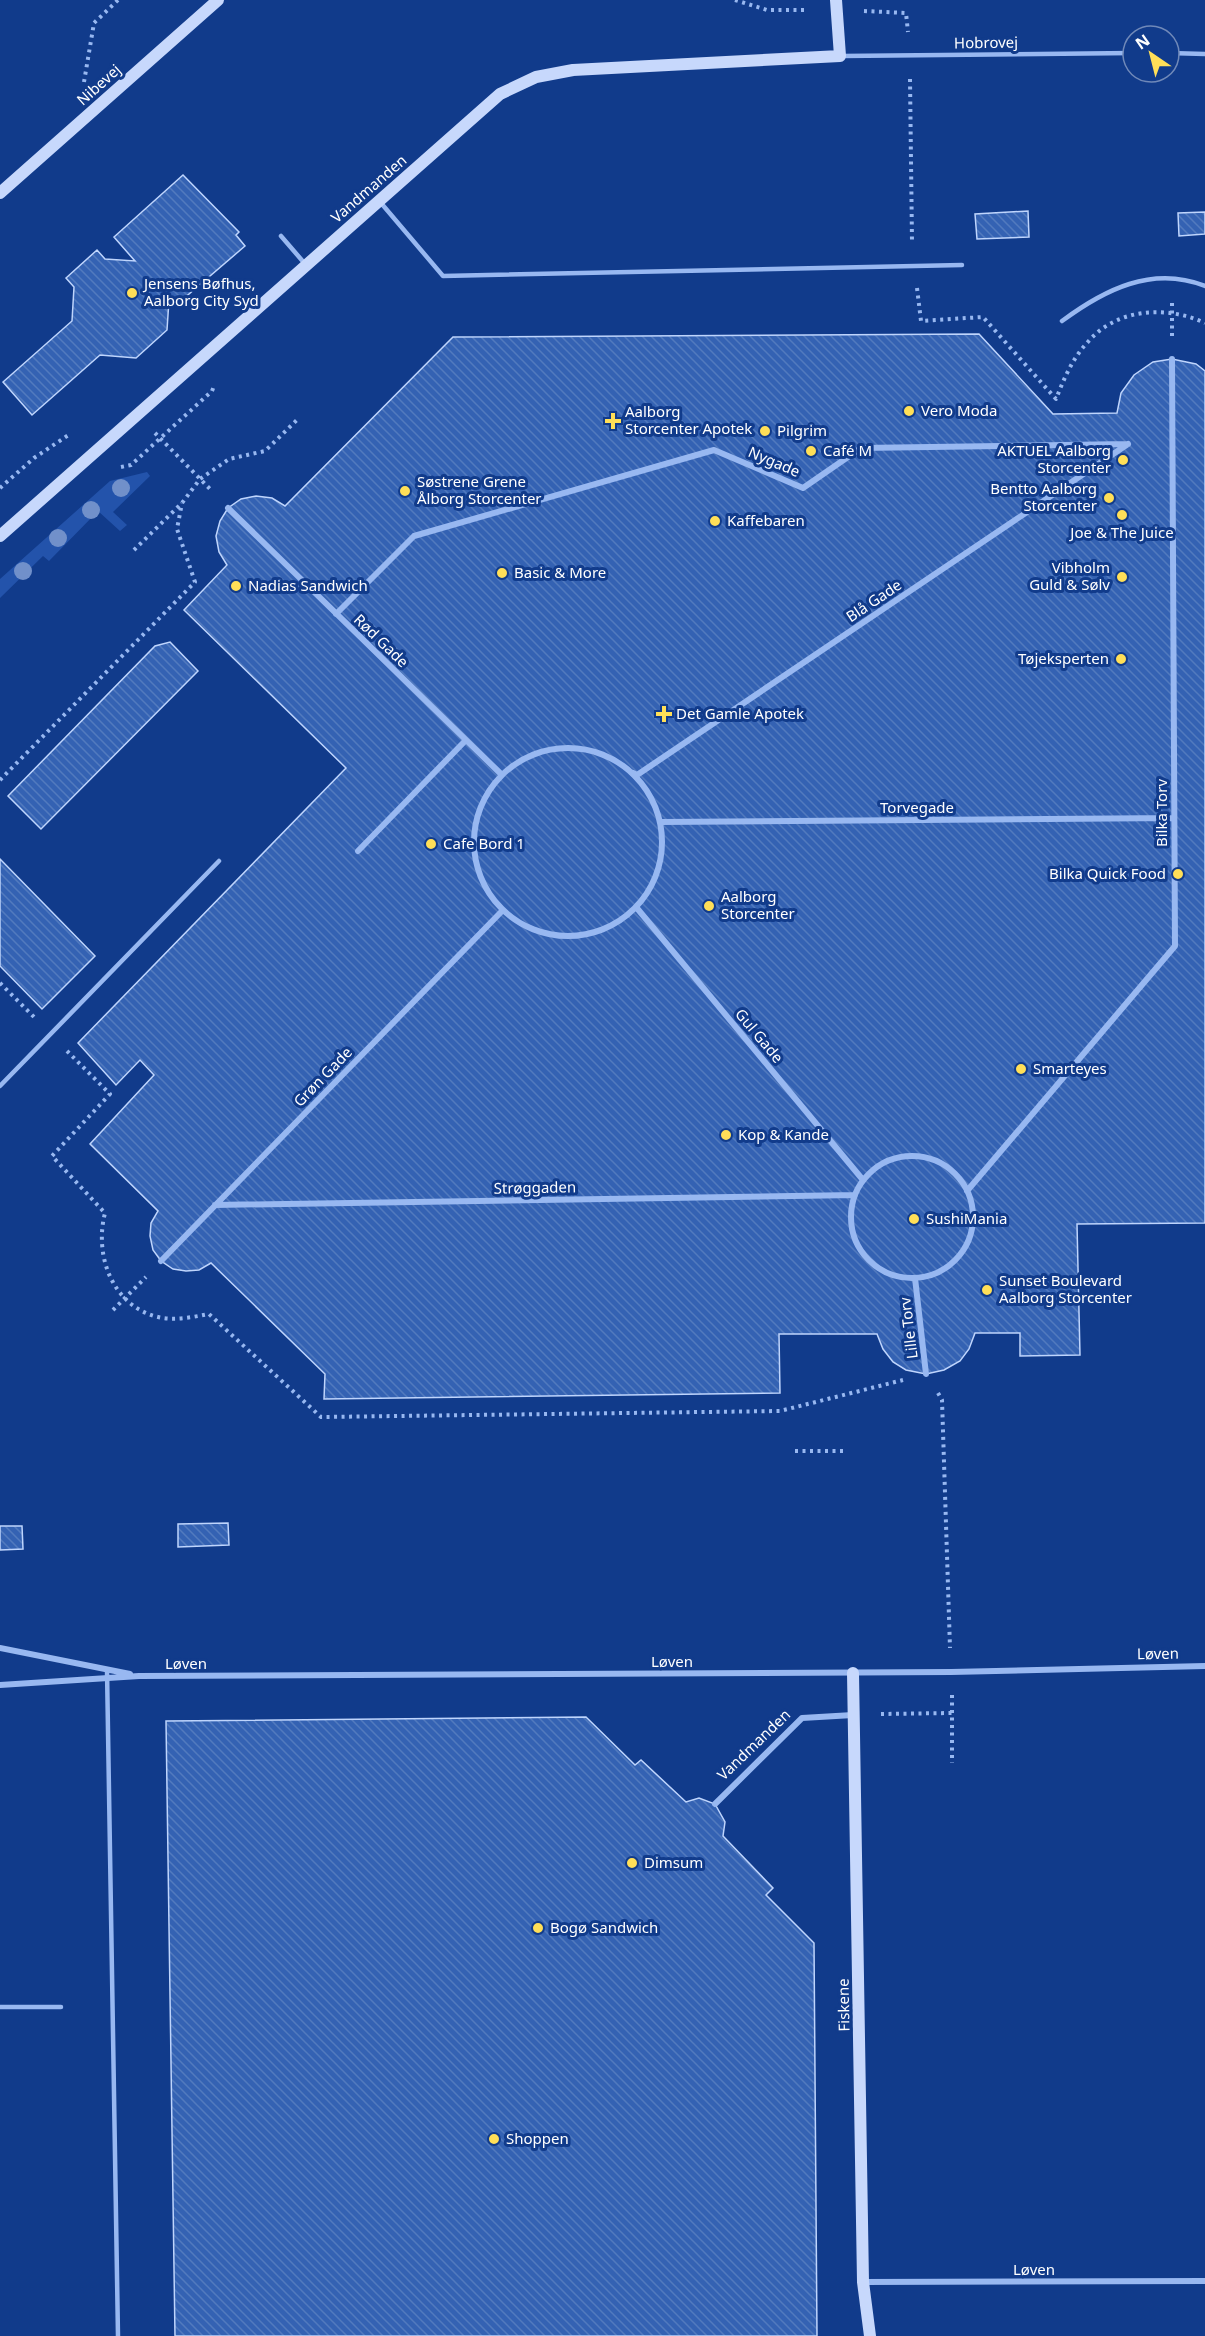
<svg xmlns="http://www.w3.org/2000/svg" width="1205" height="2336" font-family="'Noto Sans',sans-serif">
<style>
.grass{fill:#2353ab}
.building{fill:url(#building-back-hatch);stroke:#bfd5fd;stroke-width:1.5}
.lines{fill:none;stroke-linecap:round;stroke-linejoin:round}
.path{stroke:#98b8f1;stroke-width:4;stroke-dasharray:3 4.5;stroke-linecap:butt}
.lane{stroke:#98b8f1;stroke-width:4.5}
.street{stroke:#98b8f1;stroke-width:6}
.secondary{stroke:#c7d8fc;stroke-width:12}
.tree{fill:#7190ca}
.poi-dot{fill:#ffdf58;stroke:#113b8b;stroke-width:2}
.labels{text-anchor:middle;stroke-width:6;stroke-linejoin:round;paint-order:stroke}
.street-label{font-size:15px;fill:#fff;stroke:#113b8b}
.poi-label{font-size:15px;fill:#fff;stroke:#113b8b;text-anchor:start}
</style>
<defs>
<pattern id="building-back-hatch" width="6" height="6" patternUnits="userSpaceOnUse" patternTransform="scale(1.5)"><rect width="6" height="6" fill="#3462b3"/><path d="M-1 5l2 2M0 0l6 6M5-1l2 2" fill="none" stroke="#527abe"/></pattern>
</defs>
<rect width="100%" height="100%" fill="#113b8b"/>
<path class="grass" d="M147,472L150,476L113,512L127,525L120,531L98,511L49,561L43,556L0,598V579L110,481Z"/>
<path class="building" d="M183,175L239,232L236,235L245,246L175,306L169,300L167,330L136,358L100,355L32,415L3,382L72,321L74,287L66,278L97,250L105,259L135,261L114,237Z
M1028,211L1029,237L977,239L975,214Z
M1205,212V234L1179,236L1178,213Z
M979,334L1053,414L1117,413L1121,393L1134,375L1153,362L1172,359L1196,364L1205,371V1223L1077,1224L1080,1355L1020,1356V1333H975L969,1349L960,1361L944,1370L926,1374L906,1370L893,1362L883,1349L877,1334H779L780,1393L324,1399L325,1374L211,1263L199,1270L186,1271L173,1269L161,1261L153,1250L150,1236L151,1223L158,1211L90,1144L154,1075L140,1060L116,1085L78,1043L346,768L184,610L227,565L219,552L216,536L220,521L228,508L241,499L256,496L272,498L285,506L453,337Z
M170,642L198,671L41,829L8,796L155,646Z
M0,859L95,956L42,1009L0,966Z
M228,1523L229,1545L178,1547V1524Z
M0,1526H22L23,1549L0,1550Z
M586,1717L635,1765L641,1760L686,1802L699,1798L715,1804L725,1822L723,1836L773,1888L766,1895L814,1943L817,2336H175L166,1721Z"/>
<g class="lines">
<path class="path" d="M735,0L767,10H808
M864,11L906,13L908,32
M910,79L912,242
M84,82L94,23L118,0
M917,288L921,321L983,317L1056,399C1064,379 1072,359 1087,343C1116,308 1166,305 1205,323
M1172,303V337
M155,433L211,490
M121,467L131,465L212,391L214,386
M0,488L34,458L70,434
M134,550L182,503L200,479L229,459L265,451L299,418
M0,780L195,582L177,529L182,503
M0,983L35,1018
M67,1051L110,1094L52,1156L105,1213C94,1255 112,1306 158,1317C175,1321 193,1317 209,1314L321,1417L780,1411L903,1380
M113,1310L146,1277
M938,1393L942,1400L950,1648
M795,1451H847
M952,1695V1763
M881,1714L952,1713"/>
<path class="lane" d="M1169,53L1205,54
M842,56L1133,53
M381,203L443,276L962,265
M281,236L306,265
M1062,321C1104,290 1152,265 1205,286
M0,1086L219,861
M107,1670L118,2336
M0,2007H61"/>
<path class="street" d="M228,508L502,775
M336,614L414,536L714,450L803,488L861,448L1128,444
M474 842a94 94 0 1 1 188 0a94 94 0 1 1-188 0Z
M633,773L637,775L1128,444
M660,822L1174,818
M358,851L466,740
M636,907L863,1180
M851 1217a61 61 0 1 1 122 0a61 61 0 1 1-122 0Z
M967,1191L1175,946L1172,359
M215,1205L855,1195
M161,1261L503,910
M915,1278L926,1374
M0,1648L130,1674
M0,1685L139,1676L951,1672L1205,1666
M715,1804L802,1718L853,1715
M863,2282L1205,2281"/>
<path class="secondary" d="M0,193L218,0
M0,536L500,94L536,77L573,70L840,56L836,0
M853,1673L863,2282L870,2336"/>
</g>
<g class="tree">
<circle cx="121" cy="488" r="9"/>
<circle cx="91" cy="510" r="9"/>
<circle cx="58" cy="538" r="9"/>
<circle cx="23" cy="571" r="9"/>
</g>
<g class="poi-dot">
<circle cx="132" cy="293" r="6"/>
<circle cx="909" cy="411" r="6"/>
<path d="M610 412h6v6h6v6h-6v6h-6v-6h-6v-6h6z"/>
<circle cx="765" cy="431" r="6"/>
<circle cx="811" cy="451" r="6"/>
<circle cx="1123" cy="460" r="6"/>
<circle cx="405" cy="491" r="6"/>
<circle cx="1109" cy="498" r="6"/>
<circle cx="1122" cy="515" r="6"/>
<circle cx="715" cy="521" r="6"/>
<circle cx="502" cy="573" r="6"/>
<circle cx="1122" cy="577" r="6"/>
<circle cx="236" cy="586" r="6"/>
<circle cx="1121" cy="659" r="6"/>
<path d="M661 705h6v6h6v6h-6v6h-6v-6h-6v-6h6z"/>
<circle cx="431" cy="844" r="6"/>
<circle cx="1178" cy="874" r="6"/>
<circle cx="709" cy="906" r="6"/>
<circle cx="1021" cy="1069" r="6"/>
<circle cx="726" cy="1135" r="6"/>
<circle cx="914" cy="1219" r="6"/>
<circle cx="987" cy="1290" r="6"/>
<circle cx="632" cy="1863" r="6"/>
<circle cx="538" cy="1928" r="6"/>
<circle cx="494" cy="2139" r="6"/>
</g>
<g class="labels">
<g class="street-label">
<text transform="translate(986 43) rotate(-1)" y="5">Hobrovej</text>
<text transform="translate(99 85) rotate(-42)" y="5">Nibevej</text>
<text transform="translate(369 189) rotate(-41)" y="5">Vandmanden</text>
<text transform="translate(774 462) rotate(23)" y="5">Nygade</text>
<text transform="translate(874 601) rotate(-34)" y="5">Blå Gade</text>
<text transform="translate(381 641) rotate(44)" y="5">Rød Gade</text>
<text x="917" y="813">Torvegade</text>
<text transform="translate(1162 813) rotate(-90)" y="5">Bilka Torv</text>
<text transform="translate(759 1036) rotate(50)" y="5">Gul Gade</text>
<text transform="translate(323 1077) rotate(-46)" y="5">Grøn Gade</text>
<text transform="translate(535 1188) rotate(-1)" y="5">Strøggaden</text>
<text transform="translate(909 1328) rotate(-97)" y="5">Lille Torv</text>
<text transform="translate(1158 1654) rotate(-1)" y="5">Løven</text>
<text x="672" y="1667">Løven</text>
<text x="186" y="1669">Løven</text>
<text transform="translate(754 1745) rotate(-44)" y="5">Vandmanden</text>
<text transform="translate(844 2005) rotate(-91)" y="5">Fiskene</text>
<text x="1034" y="2275">Løven</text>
</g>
<g class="poi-label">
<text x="144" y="289">Jensens Bøfhus,<tspan x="144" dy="17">Aalborg City Syd</tspan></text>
<text x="921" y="416">Vero Moda</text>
<text x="625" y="417">Aalborg<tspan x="625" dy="17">Storcenter Apotek</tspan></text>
<text x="777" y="436">Pilgrim</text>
<text x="823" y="456">Café M</text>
<text x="1111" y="456" text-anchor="end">AKTUEL Aalborg<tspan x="1111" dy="17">Storcenter</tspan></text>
<text x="417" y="487">Søstrene Grene<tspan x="417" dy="17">Ålborg Storcenter</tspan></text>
<text x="1097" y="494" text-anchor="end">Bentto Aalborg<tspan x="1097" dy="17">Storcenter</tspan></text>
<text x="727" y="526">Kaffebaren</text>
<text x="1122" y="538" text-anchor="middle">Joe &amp; The Juice</text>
<text x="1110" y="573" text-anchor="end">Vibholm<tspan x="1110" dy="17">Guld &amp; Sølv</tspan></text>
<text x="514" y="578">Basic &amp; More</text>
<text x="248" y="591">Nadias Sandwich</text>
<text x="1109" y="664" text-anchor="end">Tøjeksperten</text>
<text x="676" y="719">Det Gamle Apotek</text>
<text x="443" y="849">Cafe Bord 1</text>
<text x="1166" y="879" text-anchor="end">Bilka Quick Food</text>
<text x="721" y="902">Aalborg<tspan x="721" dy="17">Storcenter</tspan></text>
<text x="1033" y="1074">Smarteyes</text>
<text x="738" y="1140">Kop &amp; Kande</text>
<text x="926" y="1224">SushiMania</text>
<text x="999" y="1286">Sunset Boulevard<tspan x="999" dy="17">Aalborg Storcenter</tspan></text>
<text x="644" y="1868">Dimsum</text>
<text x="550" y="1933">Bogø Sandwich</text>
<text x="506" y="2144">Shoppen</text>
</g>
</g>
<g transform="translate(1151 54) rotate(325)"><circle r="28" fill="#113b8b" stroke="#7089b9" stroke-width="1.5"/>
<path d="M0-4.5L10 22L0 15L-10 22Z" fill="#ffdf58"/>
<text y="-9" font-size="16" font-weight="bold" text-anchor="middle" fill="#ffffff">N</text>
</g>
</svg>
